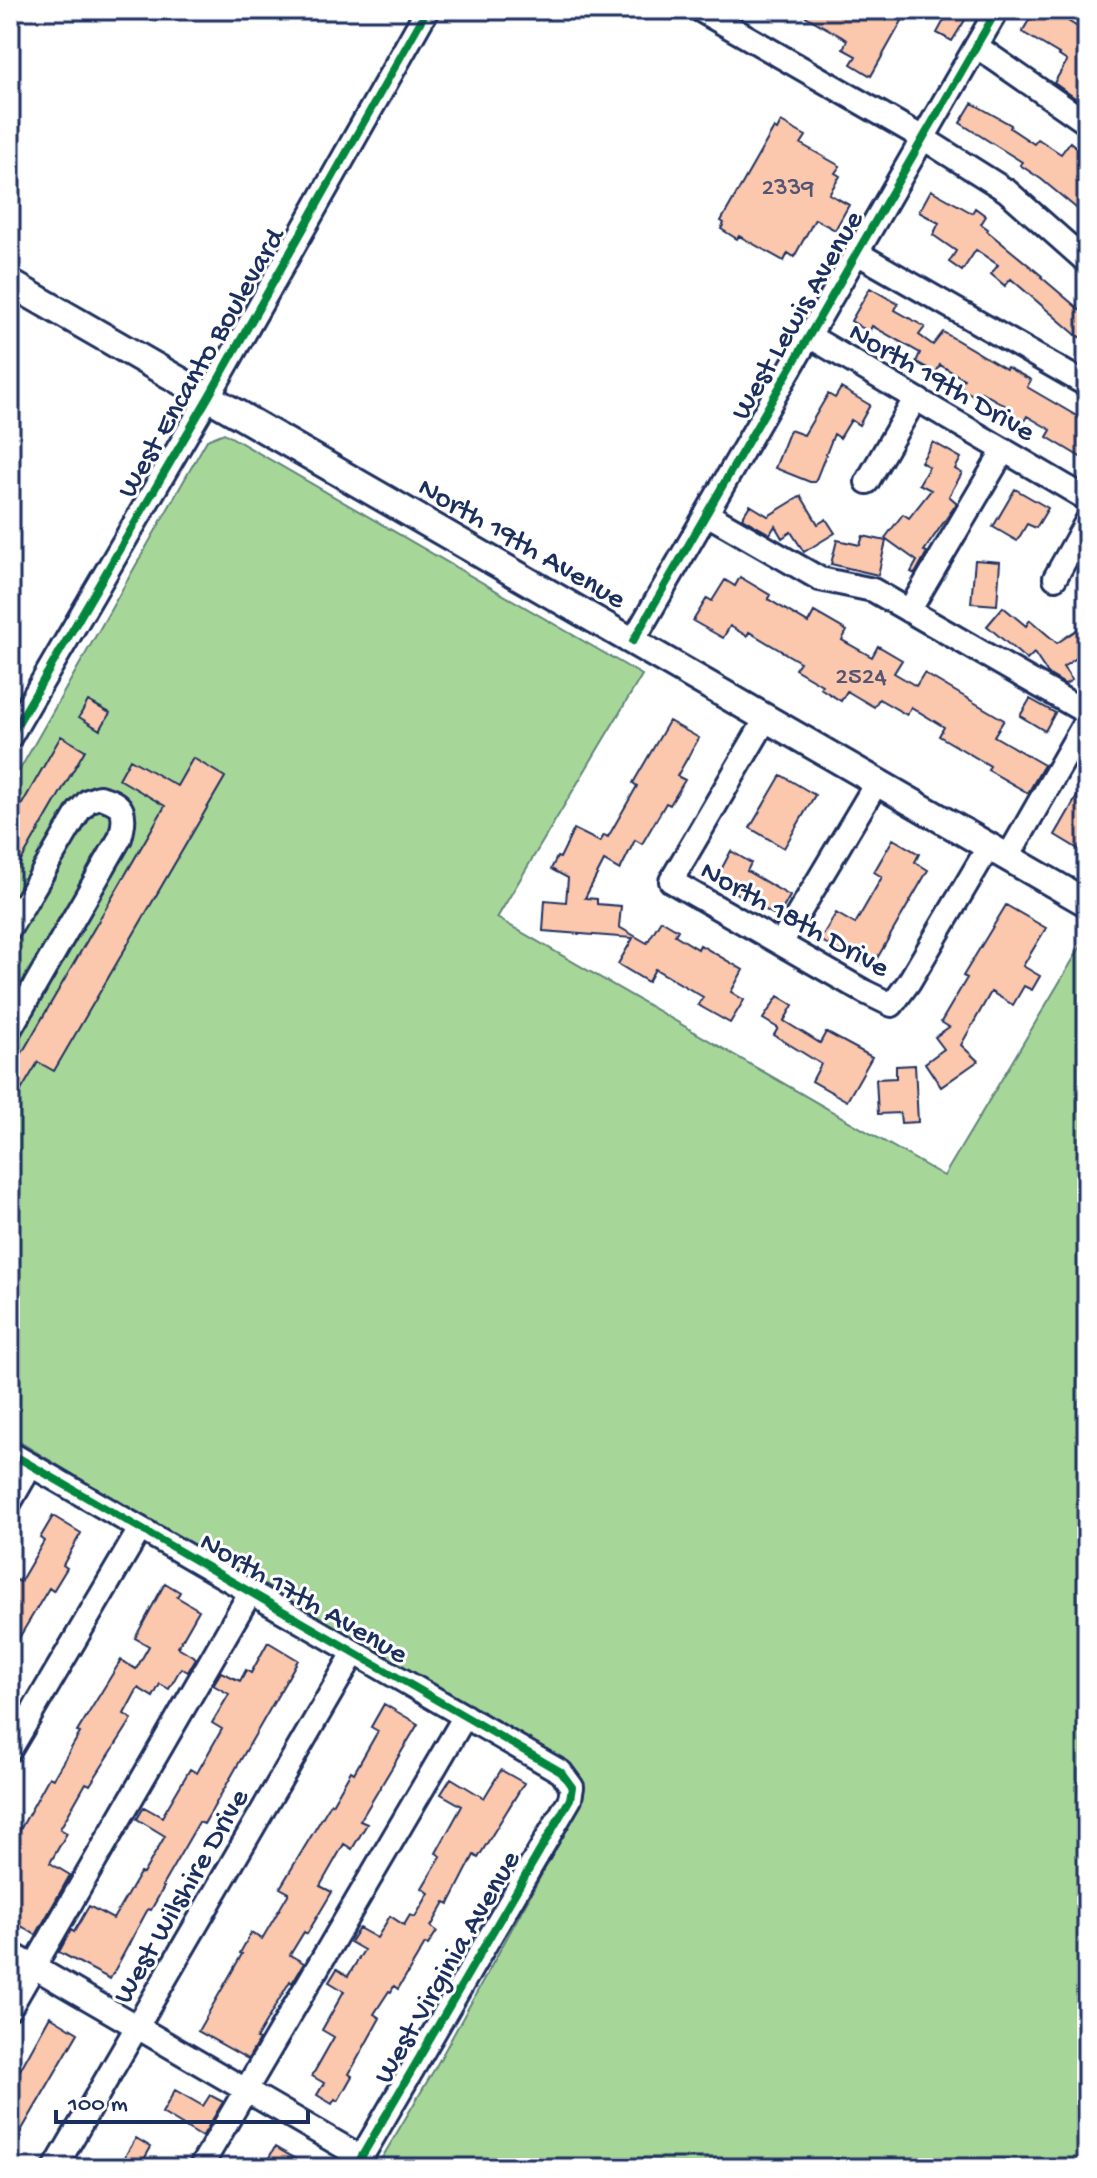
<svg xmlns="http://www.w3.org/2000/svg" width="1097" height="2178" font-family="'Gochi Hand',sans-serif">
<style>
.green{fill:#a7d798;stroke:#61837b;stroke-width:2}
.building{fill:#fbc7ad;stroke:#1b2f5e;stroke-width:2}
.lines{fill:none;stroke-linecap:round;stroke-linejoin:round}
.minor-casing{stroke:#1b2f5e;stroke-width:28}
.major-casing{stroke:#1b2f5e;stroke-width:32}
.minor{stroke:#fff;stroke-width:22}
.major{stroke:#fff;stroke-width:26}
.cycleway-casing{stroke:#fff;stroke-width:13}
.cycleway{stroke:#00873e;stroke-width:8}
.labels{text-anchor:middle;stroke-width:6;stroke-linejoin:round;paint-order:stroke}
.number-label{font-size:26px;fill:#535572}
.street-label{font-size:30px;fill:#1b2f5e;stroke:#fff}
</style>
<rect width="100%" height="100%" fill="#fff"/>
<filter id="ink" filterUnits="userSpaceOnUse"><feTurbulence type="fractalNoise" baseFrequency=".0125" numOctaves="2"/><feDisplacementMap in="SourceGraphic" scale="16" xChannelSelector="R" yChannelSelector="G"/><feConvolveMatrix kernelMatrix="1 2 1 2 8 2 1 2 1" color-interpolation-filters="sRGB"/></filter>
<g filter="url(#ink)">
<path class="green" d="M224,433L642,675L497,918L944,1176L1087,936V2168H376L434,2070L581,1803L582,1779L243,1578L10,1436V787L203,447L207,440Z"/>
<path class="building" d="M795,10H897L893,16L902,21L871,76L851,64L856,56L843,49L847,40Z
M1035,10H1057L1070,18L1068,21L1087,33V84L1078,100L1054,83L1067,61L1058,55L1059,54L1022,32Z
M949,11L965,20L952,41L937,33Z
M972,103L1011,125L1010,128L1034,144L1038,139L1061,154L1070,142L1087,156V163L1076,178L1087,187V217L1041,179L1020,165L1022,162L960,123Z
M781,122L806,136L801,144L840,166L835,173L840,176L829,194L849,205L835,230L815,219L794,257L788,253L784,261L739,236L737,239L721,229L724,223L721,221L774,128L777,130Z
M931,190L972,213L975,208L986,216L981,224L988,229L987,231L1042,276L1041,277L1087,316V341L1076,335L1011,279L1005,286L991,274L998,265L976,250L962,271L949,262L956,251L933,235L939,223L919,212Z
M870,288L898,304L895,310L925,327L919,335L933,345L943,332L1006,369L1007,367L1031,380L1027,387L1087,422V461L1047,437L1051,430L1027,416L1023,423L1003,411L1006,406L981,392L978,398L959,387L964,379L940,365L936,373L916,362L920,353L872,326L869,332L851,321Z
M841,388L870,405L859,425L851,420L840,438L834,434L815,482H810L775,468L790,430L804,435L828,394L835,398Z
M933,442L961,458L955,469L962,473L949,496L957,503L924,551L927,552L915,574L911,572L917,561L885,538L903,514L909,518L931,490L919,484L929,467L921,462Z
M1015,489L1048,508L1036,528L1027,524L1017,541L993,527Z
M801,496L818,524L826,519L835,533L804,552L791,532L782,538L775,526L770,534L742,518L750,505L768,516Z
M863,536L886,541L878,575L831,564L837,540L860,545Z
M975,560L1000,562L997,605L971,603Z
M740,577L770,595L768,599L808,623L814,612L847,631L842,640L872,657L878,646L902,660L894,673L916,686L924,673L1004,720L994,736L1044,765L1028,793L988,770L990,766L939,736L944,727L911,707L907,715L879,699L874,707L847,691L841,701L820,688L822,685L795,669L800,662L749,632L747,636L730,626L723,638L693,621L707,598L712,601L725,580L735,586Z
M1003,607L1026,626L1030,620L1057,643L1087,623V651L1063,667L1072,680L1065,684L1048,674L1034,653L1027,660L987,626Z
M1030,699L1055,713L1045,731L1020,716Z
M88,701L110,713L100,730L79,717Z
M669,721L699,738L677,776L685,780L670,805L666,803L642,844L635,840L620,870L604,861L585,898L597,899V904L621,906L619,927L647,943L661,920L678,930L675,935L698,949L700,945L743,970L731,992L744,1000L730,1023L698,1005L703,997L655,969L648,982L618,964L633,938L543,931L545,900L566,902L568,878L551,869L557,857L560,858L574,829L600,842L604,835L608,837L637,786L633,783Z
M61,736L85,750L10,880V825Z
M193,758L225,777L54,1071L38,1062L10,1109V1077L22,1053L165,806L119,779L130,759L177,786Z
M781,775L815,795L784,848L750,828Z
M1087,779V837L1080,850L1055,835Z
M893,839L919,854L915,862L928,870L871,969L820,940L836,913L855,924L882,877L874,872Z
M731,851L751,863L747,871L790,896L778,917L715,881Z
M1006,905L1046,928L1023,966L1040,976L1032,990L1024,986L1013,1005L991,992L961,1045L978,1061L941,1087L925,1063L944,1049L935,1037L949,1027L941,1022L967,978L963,976Z
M778,996L793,1005L784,1021L820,1043L826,1032L872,1057L847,1101L812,1081L821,1064L774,1035L778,1028L763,1019Z
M915,1065L918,1122L901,1123L900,1113L878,1114L876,1079L896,1078V1066Z
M53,1516L81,1533L63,1565L67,1568L53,1591L49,1588L10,1653V1576L20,1582L44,1541L40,1538Z
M165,1583L180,1592L177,1597L199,1610L178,1647L196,1658L188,1672L181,1668L169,1689L160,1684L153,1697L138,1688L124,1714L132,1719L90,1785L86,1783L60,1829L67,1833L50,1863L70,1875L36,1935L10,1919V1848L49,1777L53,1779L80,1733L77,1732L121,1660L136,1669L149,1646L135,1638Z
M268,1642L298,1660L204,1824L199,1822L162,1886L164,1887L151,1910L148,1909L110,1979L59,1952L71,1930L74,1932L89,1906L113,1919L140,1873L143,1874L165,1836L137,1819L144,1807L162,1817L190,1769L197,1773L222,1729L212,1723L229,1694L213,1685L221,1672L240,1681L246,1670L251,1673Z
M384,1704L418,1724L360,1821L367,1824L352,1849L344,1844L320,1886L332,1892L307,1934L304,1932L290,1955L304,1963L292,1983L290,1981L256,2039L259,2040L248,2059L198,2031L242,1954L240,1953L251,1933L262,1939L289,1893L280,1888L331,1803L332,1804L351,1771L354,1773L378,1731L371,1727Z
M501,1770L524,1783L478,1858L474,1855L449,1904L445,1902L431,1927L437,1931L428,1945L425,1944L398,1989L394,1986L391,1992L389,1991L374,2014L380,2018L349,2074L352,2076L338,2101L335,2099L332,2104L317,2095L324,2083L312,2076L334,2037L322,2030L344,1991L329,1982L337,1969L348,1976L364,1950L350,1942L359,1928L377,1938L390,1916L404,1925L410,1915L415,1917L429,1893L422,1888L441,1856L436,1853L462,1806L441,1794L451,1778L484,1798Z
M50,2016L78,2033L10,2150V2088Z
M175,2090L203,2106L210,2095L223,2102L202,2137L162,2113Z
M136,2138L151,2147L139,2168H135L122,2161Z
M275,2147L311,2168H263Z"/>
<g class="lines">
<g class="minor-casing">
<path id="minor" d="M700,10L923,138L1007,191L1087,262
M976,46L1087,123
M857,253L1087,385
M809,336L1087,499
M867,482L915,399
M707,514L820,579L873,590L1087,713
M1055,578L1087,521
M909,611L1004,450
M633,641L997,10
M767,717L671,881L865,992L892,1005L909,982L989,846
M10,737L209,396L427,10
M1008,857L1087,719
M10,928L79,811L88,801L99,797C125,803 127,814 120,838L10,1029
M781,943L877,782
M10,1453L561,1772L572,1787L570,1799L355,2168
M10,1502L31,1465
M10,1750L140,1529
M10,1953L361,2157
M10,2008L250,1593
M55,2168L354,1653
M200,2168L465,1716"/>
</g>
<g class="major-casing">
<path id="major" d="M10,283L1087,903"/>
</g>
<use href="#minor" class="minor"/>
<use href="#major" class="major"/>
<g class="cycleway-casing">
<path id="cycleway" d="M633,641L997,10
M10,737L209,396L427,10
M10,1453L561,1772L572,1787L570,1799L355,2168"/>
</g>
<use href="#cycleway" class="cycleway"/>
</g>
</g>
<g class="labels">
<g class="number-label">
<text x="788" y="194">2339</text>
<text x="861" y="683">2524</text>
</g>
<g class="street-label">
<text transform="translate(795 314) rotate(-60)" y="10">West Lewis Avenue</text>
<text transform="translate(199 362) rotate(-60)" y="10">West Encanto Boulevard</text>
<text transform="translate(943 380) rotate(30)" y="10">North 19th Drive</text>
<text transform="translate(523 541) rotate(30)" y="10">North 19th Avenue</text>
<text transform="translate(796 917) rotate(29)" y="10">North 18th Drive</text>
<text transform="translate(305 1596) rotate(30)" y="10">North 17th Avenue</text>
<text transform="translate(179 1895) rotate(-60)" y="10">West Wilshire Drive</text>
<text transform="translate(445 1966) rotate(-60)" y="10">West Virginia Avenue</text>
</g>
</g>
<rect width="1097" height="2178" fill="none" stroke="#fff" stroke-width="40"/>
<rect x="20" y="20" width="1057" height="2138" fill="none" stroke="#1b2f5e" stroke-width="3" filter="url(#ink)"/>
<path d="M56 2110v12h252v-12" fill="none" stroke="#1b2f5e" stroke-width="4"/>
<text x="68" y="2110" font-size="24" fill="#1b2f5e" stroke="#ffffff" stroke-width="6" paint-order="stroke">100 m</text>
</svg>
